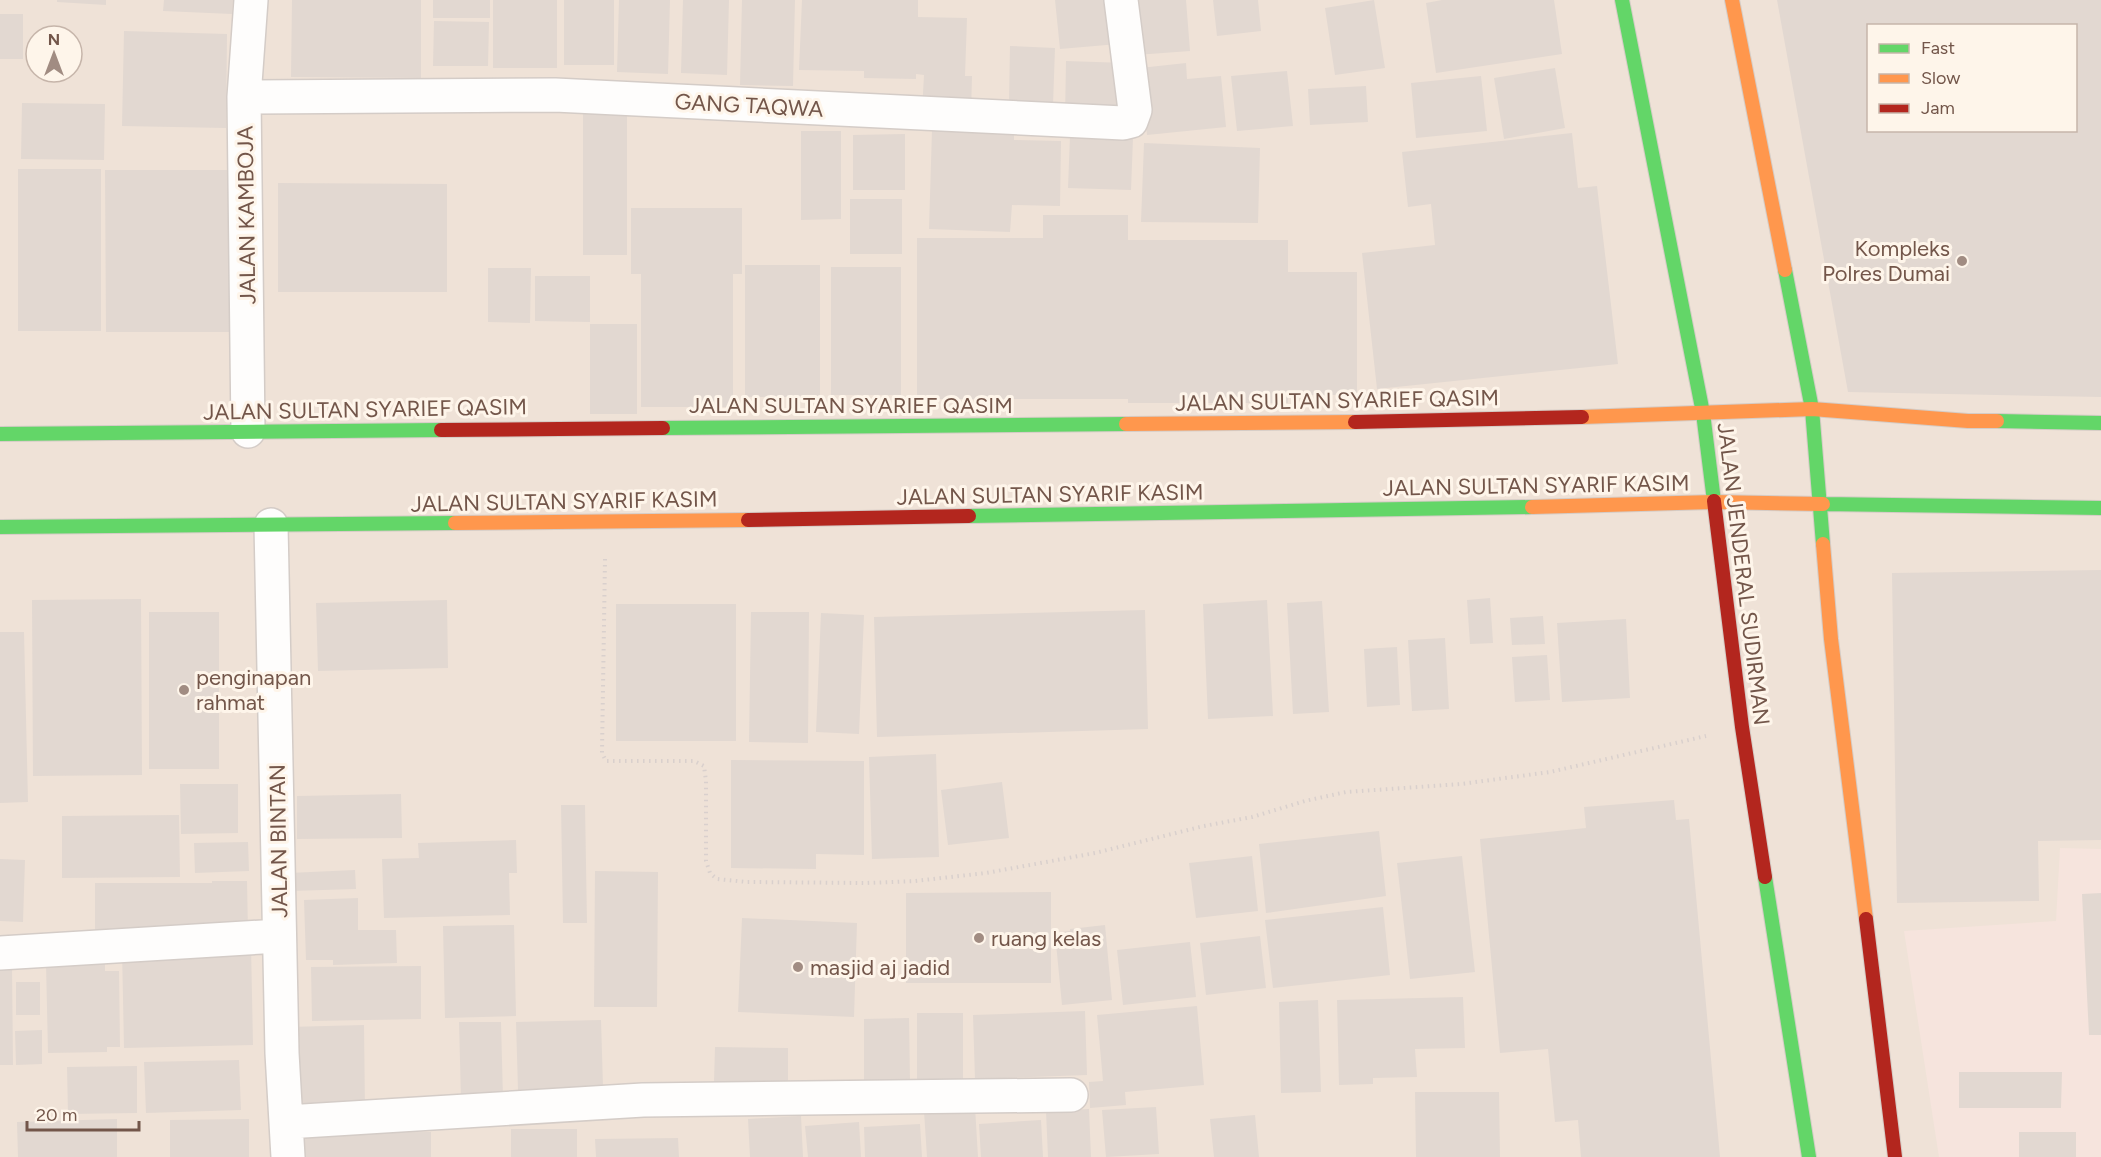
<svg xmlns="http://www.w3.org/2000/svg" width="2101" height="1157" font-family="Figtree,sans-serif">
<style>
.residential{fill:#efe2d7;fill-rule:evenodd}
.commercial{fill:#f6e4dd}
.building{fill:#e2d8d1;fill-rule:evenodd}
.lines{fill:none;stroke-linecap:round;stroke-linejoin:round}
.street-casing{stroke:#d4ccc7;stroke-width:36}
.fast-casing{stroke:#d5ccc6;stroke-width:16}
.slow-casing{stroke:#d5ccc6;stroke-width:16}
.jam-casing{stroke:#d5ccc6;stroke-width:16}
.path{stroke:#d9d0cd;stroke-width:4;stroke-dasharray:1.5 4.5;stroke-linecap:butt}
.street{stroke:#fefdfc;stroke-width:33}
.fast{stroke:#63d668;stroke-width:14}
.slow{stroke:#ff974d;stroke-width:14}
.jam{stroke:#b3261e;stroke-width:14}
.poi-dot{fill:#a18c82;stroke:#fef5ea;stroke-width:2}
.labels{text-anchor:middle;stroke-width:6;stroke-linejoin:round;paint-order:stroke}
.street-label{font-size:22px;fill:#73564a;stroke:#fef5ea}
.poi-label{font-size:22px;fill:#73564a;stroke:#fef5ea;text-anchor:start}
</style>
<rect width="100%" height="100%" fill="#f6f0e9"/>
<path class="residential" d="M0,0H2101V1157H0ZM1868,26H2076V130H1868ZM36,36H72V72H36Z"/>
<path class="commercial" d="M2060,848L2101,849V1157H1939L1904,931L2056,921Z"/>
<path class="building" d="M57,0H106V5L57,2Z
M164,0H233L232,14L163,11Z
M292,0H421V78L291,77Z
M433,0H490V18H433Z
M493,0H557V68H493Z
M564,0H614V65H564Z
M619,0H670L668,74L617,72Z
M683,0H729L727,75L681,73Z
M742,0H795L793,86L740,85Z
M802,0H918V17L967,18L965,76H972L971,112L922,111L924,75L916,74V79L864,78V71L799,70Z
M1055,0H1114L1118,44L1060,49Z
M1132,0H1186L1190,51L1136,55Z
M1213,0H1258L1261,31L1217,36Z
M1374,0L1385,68L1335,75L1325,8Z
M1442,0H1554L1562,54L1436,73L1426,3Z
M1777,0H2101V397L1848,392ZM1868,26H2076V130H1868Z
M0,14H23V59H0Z
M434,21L489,22L488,66H433Z
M124,31L227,34L226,128L122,126Z
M1010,46L1055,48L1053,105L1009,103Z
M1066,61L1126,63L1124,120L1065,118Z
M1186,63L1187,79L1221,76L1226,127L1147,135L1140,68Z
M1555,68L1565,128L1504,139L1494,78Z
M1287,71L1293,126L1237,131L1231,76Z
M1481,76L1487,131L1416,138L1411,83Z
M1366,86L1368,122L1310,125L1308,89Z
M22,103L105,104L104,160L21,159Z
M583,111H627V255H583Z
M932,130L1014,133V140L1061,141L1060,206L1012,205L1010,232L929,229Z
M801,131H841V219L801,220Z
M1572,133L1578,188L1597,186L1618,364L1377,389L1362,253L1435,245L1431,204L1408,207L1402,152Z
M905,134V190H853V135Z
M1070,136L1133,138L1131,190L1068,188Z
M1144,143L1260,148L1258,223L1141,222Z
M18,169H101V331H18Z
M105,170H229V332H106Z
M278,183L447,184V292H278Z
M850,199H902V254H850Z
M631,208H742V274H733V407H641V274H631Z
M1043,215H1128V240H1288V272H1357V395H1288V403H1128V399H917V238H1043Z
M745,265H820V397H745Z
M831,267H901V395H831Z
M488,268H531L530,323L488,322Z
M535,276H590V322L535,321Z
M590,324H637V414H590Z
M2101,570V840L2038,841L2039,901L1897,903L1892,573Z
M1490,598L1493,643L1470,644L1467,600Z
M141,599L142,775L33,776L32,600Z
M447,600L448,668L318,671L316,603Z
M1267,600L1273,716L1208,719L1203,604Z
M1322,601L1329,712L1293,714L1287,603Z
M616,604H736V741H616Z
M1145,610L1148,729L877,737L874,617Z
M149,612H219V769H149Z
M751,612H809L808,743L749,742Z
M821,613L864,615L859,734L816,732Z
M1543,616L1545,644L1512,645L1510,618Z
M1626,619L1630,698L1562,702L1557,623Z
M0,632H24L28,802L0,803Z
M1445,638L1449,709L1412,711L1408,640Z
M1397,647L1400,705L1367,707L1364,649Z
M1547,655L1550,700L1515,702L1512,657Z
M936,754L939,857L872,859L869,757Z
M731,760L864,761V855L816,854V869L731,868Z
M1002,782L1009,838L948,845L941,790Z
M180,784H238V833L181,834Z
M401,794L402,838L297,839V796Z
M1674,800L1676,820L1689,819L1720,1157H1581L1578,1120L1555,1122L1548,1049L1500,1053L1480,839L1586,828L1584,807Z
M561,805H585L587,923H563Z
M179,815L180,877L62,878V816Z
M1379,831L1386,896L1266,913L1259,844Z
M516,840L517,873H509L510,915L384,918L382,859L419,858L418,843Z
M248,842L249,871L195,873L194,843Z
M1252,856L1258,911L1196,918L1189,863Z
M1462,856L1475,972L1410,979L1397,863Z
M0,859L25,860L23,922L0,921Z
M355,870L356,889L290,891L289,873Z
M595,871L658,872L657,1007H594Z
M212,881H247L248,933L95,936V883H212Z
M1051,892V983H906V893Z
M2101,893V1035H2089L2082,894Z
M358,898V930H396L397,963L333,965V960H306L304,900Z
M1383,907L1390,975L1273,988L1265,920Z
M742,918L857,923L854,1017L738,1012Z
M514,925L516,1016L445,1018L443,926Z
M1105,925L1112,1000L1062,1005L1055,933L1070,931V929Z
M1260,936L1266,988L1206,995L1200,943Z
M1190,942L1196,997L1123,1005L1117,950Z
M251,946L253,1045L124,1048L122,949Z
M105,961V971H119L120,1047H107V1052L48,1053L46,963Z
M0,966H12L13,1065H0Z
M421,966V1019L312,1021L311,967Z
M16,982H40V1015H16Z
M1463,997L1465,1048L1415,1049L1417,1077L1373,1078V1084L1339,1085L1337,1000Z
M1318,1000L1321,1092L1281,1093L1279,1002Z
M1197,1006L1204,1085L1125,1092L1126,1105L1090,1108L1089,1082L1103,1081L1097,1015Z
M1085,1011L1087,1075L975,1079L973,1015Z
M917,1013H963V1081H917Z
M909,1018L910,1082L864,1083V1019Z
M601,1020L603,1087L518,1090L516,1022Z
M459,1022H501L503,1099H461Z
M364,1025L365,1111L289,1112L288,1027Z
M42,1030V1064L16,1065L15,1031Z
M715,1047L788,1048V1083L714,1082Z
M239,1060L241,1110L146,1113L144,1062Z
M137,1066V1113L68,1114L67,1067Z
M1959,1072H2062L2061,1108H1959Z
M1415,1092H1499L1500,1157H1416Z
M975,1107L978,1157H927L924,1111Z
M1156,1107L1159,1154L1106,1157L1102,1110Z
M1089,1109L1091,1157H1048L1046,1111Z
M1255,1115L1259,1157H1214L1210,1119Z
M801,1116L803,1157H750L748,1119Z
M117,1119V1157H18L17,1122Z
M249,1119V1157H170V1120Z
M1041,1120L1043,1157H981L979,1124Z
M859,1122L861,1157H808L805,1126Z
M920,1124L922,1157H865L864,1127Z
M511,1129H577V1157H511Z
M431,1132V1157H296V1133Z
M2019,1132H2076V1157H2019Z
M678,1138L679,1157H596L595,1139Z"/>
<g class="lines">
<g class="street-casing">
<path id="street" d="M244,97L555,95L1123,123L1131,121L1135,110L1121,0
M248,431L244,97L251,0
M271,525L282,1053L288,1157
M0,953L279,936
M287,1122L643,1100L1071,1095"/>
</g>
<g class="fast-casing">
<path id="fast" d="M1622,0L1703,413L1714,501
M1785,270L1812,409L1823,544
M1997,421L2101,423
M663,428L1126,424
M0,434L441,430
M1823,504L2101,508
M969,516L1532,507
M0,527L455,523
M1765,877L1809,1157"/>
</g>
<g class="slow-casing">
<path id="slow" d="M1732,0L1785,270
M1582,417L1812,409L1968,421H1997
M1126,424L1355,422
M1532,507L1713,502L1823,504
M455,523L748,520
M1823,544L1831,639L1866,919"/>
</g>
<g class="jam-casing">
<path id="jam" d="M1355,422L1582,417
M441,430L663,428
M1714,501L1742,727L1765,877
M748,520L969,516
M1866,919L1895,1157"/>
</g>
<path class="path" d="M605,559L602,753L606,761H694L704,766L706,781V861L710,873L717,879L747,882L866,883L915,881L986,873L1095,853L1204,826L1252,817L1305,801L1346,792L1461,784L1550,772L1706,736"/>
<use href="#street" class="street"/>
<use href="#fast" class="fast"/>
<use href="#slow" class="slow"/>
<use href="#jam" class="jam"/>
</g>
<g class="poi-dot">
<circle cx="1962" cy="261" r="6"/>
<circle cx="184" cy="690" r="6"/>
<circle cx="979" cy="938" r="6"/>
<circle cx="798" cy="967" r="6"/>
</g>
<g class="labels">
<g class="street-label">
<text transform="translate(749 105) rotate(3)" y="8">GANG TAQWA</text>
<text transform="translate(246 215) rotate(-91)" y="8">JALAN KAMBOJA</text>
<text transform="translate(1337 400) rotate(-1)" y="8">JALAN SULTAN SYARIEF QASIM</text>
<text x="851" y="413">JALAN SULTAN SYARIEF QASIM</text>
<text transform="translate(365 409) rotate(-1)" y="8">JALAN SULTAN SYARIEF QASIM</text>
<text transform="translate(1536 485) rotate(-1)" y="8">JALAN SULTAN SYARIF KASIM</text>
<text transform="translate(1050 494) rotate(-1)" y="8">JALAN SULTAN SYARIF KASIM</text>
<text transform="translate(564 501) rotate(-1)" y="8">JALAN SULTAN SYARIF KASIM</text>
<text transform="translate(1744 574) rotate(83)" y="8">JALAN JENDERAL SUDIRMAN</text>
<text transform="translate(278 841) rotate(-91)" y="8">JALAN BINTAN</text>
</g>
<g class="poi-label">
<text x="1950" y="256" text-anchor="end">Kompleks<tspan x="1950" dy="25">Polres Dumai</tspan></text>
<text x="196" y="685">penginapan<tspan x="196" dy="25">rahmat</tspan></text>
<text x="991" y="946">ruang kelas</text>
<text x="810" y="975">masjid aj jadid</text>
</g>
</g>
<rect x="1867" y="24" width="210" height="108" fill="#fef5ea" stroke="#c6b5aa" stroke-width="1.5"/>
<rect x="1879" y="44" width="30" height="9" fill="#63d668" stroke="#c6b5aa" stroke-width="1.5"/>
<text x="1921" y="54" font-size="18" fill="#73564a">Fast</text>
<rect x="1879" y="74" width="30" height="9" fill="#ff974d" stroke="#c6b5aa" stroke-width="1.5"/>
<text x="1921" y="84" font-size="18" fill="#73564a">Slow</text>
<rect x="1879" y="104" width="30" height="9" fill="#b3261e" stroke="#c6b5aa" stroke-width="1.5"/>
<text x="1921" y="114" font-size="18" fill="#73564a">Jam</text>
<g transform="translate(54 54)"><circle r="28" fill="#fef5ea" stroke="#c6b5aa" stroke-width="1.5"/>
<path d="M0-4.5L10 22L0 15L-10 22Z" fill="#a18c82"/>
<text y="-9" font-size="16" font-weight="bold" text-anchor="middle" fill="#73564a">N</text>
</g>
<path d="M27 1121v9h112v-9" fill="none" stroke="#73564a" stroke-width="3"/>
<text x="36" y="1121" font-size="18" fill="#73564a" stroke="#fef5ea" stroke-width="4.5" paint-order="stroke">20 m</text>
</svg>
